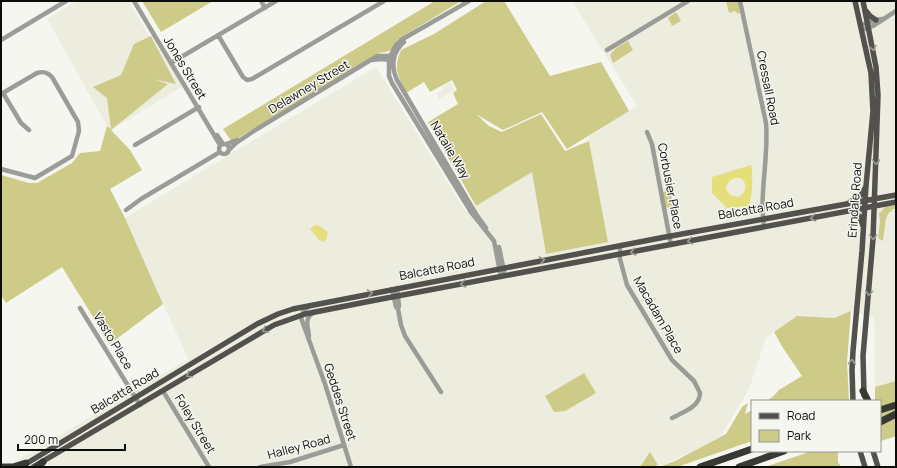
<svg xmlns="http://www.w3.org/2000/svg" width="897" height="468" font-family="Manrope,sans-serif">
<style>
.built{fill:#ededdf}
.green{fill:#ceca87}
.water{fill:#e4de7b;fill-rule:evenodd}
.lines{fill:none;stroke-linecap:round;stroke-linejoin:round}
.minor{stroke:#9b9b98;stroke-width:4.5}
.major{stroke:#52514d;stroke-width:5.5}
.highway{stroke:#383834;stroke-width:7}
.oneway{stroke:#9c9b96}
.labels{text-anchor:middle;stroke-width:3;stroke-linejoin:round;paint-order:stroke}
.street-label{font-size:12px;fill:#0c0c0a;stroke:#f6f6f0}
</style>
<rect width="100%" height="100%" fill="#f6f6f0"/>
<path class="built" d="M77,1H129L148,34L185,85L111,130L107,126L47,19Z
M572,1H896V381L875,387L874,318L851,311L834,318L797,316L766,338L749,389L721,436L687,454L660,466L655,461L641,467H20L14,462L188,359L125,218L235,151L376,67L466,212L532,172L546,254L608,242L588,136L637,106Z
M450,82L455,90L439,99L436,94L443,90L442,87Z"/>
<path class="green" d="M142,1H213L161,32Z
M435,1H461L397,40C394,50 389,52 379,53L232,142L223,129Z
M486,1H504L550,76L601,62L629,111L567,149L542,112L503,130L476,114L489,126L502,132L541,114L565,151L589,141L608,242L546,254L532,172L476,206L428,122L458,104L453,93L457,90L452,80L430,92L424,82L406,93C398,76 393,68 401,50L434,34Z
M726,1H738L740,13L738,14L735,11L729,13Z
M676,12L681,21L672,26L668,18Z
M151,36L176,84L153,79L168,84L111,130L130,150L142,170L110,189L125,218L163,304L110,344L62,267L6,303L1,295V175L29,183H37L72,163L80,153L100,151L107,126L111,129L107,98L93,87L121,75L134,44Z
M628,41L633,50L613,63L610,55L616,48Z
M666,190L668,193H671L673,207L669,208L666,207L663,193Z
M896,205V209H892V212L890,211L886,218L883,241L878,238L880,221L879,213L881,212L885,207Z
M851,311L847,362L849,401H767C772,398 775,394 779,390C787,385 794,381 802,376L783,348L774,332L797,316L834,318Z
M584,373L596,393L565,411L554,412L545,396Z
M896,381V436L881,441L880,438V401H875V387Z
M748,403L745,414L752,410V441L677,467H659L675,461L726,434L742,407Z
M812,451H838V462L841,467H765Z
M650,452L658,465L652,467H640Z"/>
<path class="water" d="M751,165C753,172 753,201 748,206L727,208L712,193V177ZM734,178H741C749,186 746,192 738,197C724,195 722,185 734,178Z
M315,225L320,226L329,233L327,234V238L324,242L319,240L310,229Z"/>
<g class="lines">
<path class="minor" d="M134,1L220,145
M261,1L265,8
M469,1L401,40L396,45L389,58V76L392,83L471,212L494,241L501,277
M740,1L766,123C769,157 759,193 764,227
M860,25C868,24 876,18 883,19
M862,30L873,26L896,11
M218,35L243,77L247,80L252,79L384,1
M1,40L66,1
M404,42C392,52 391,67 397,80L476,214L486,228
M607,50L688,1
M372,60L381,59L390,60
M171,63L276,1
M3,93L21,123L29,130
M1,94L37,73C43,71 47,72 52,77L78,122L79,131L72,156L35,178L1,169
M647,132L652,144L671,245
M217,135L223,144
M226,144L237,140
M219 149a5 5 0 1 1 10 0a5 5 0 1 1-10 0Z
M135,145L199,107
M228,151L236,143L257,129L374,58L377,56H392
M126,210L141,199L220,152
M620,246V259L627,285L672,360L694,381L700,393C700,407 683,412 672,418
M499,247L505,276
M397,288L399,306L398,309
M392,289L396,307L398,309L401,325L405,336L441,392
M310,306L304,310L301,318L325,384L351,467
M80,308L140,405
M309,336C308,326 304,319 313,313
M163,391L209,467
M260,467L290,462L344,445"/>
<path class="major" d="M863,1L876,67L878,95L873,239L863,356L864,395
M866,11L870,16L876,20
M850,202L862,194L865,188
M851,211C859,213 861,219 863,226
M853,401L852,370L853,351L862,251L866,186L873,111L871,73L855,1
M860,451L865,467
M873,451L878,467
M24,465L257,324L278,314L293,309L660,238L896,195
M33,467L274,325L305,314L371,301L896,202"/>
<path class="highway" d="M863,391L868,401
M880,410L896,405
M880,422L896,414
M2,467H13L26,463
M37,467L43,462
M700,467L752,449
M739,467L784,451"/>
</g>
<defs><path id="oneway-chevron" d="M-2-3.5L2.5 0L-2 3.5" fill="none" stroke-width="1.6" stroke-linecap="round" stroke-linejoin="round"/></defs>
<g class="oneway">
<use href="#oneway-chevron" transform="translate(873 48) rotate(79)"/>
<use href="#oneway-chevron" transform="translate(876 162) rotate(92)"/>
<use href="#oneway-chevron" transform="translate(813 218) rotate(169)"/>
<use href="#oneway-chevron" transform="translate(873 237) rotate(93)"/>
<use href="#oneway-chevron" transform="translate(690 241) rotate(170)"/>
<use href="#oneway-chevron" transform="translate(633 252) rotate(169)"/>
<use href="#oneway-chevron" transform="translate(542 260) rotate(-11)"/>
<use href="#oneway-chevron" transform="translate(463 284) rotate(169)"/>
<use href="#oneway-chevron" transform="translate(370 293) rotate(-11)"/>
<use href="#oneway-chevron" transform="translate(869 293) rotate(95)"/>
<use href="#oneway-chevron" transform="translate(265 330) rotate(152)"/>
<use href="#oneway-chevron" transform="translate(852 362) rotate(-86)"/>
<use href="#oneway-chevron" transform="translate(189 375) rotate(149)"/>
</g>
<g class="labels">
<g class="street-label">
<text transform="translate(185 68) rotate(59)" y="4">Jones Street</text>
<text transform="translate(309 87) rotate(-31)" y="4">Delawney Street</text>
<text transform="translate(768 88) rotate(79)" y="4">Cressall Road</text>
<text transform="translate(450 150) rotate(59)" y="4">Natalie Way</text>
<text transform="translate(670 186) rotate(79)" y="4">Corbusier Place</text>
<text transform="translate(855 200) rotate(-86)" y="4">Erindale Road</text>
<text transform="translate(756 209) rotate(-10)" y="4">Balcatta Road</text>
<text transform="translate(437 269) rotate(-11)" y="4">Balcatta Road</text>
<text transform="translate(658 315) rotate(60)" y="4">Macadam Place</text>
<text transform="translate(113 341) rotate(59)" y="4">Vasto Place</text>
<text transform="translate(125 391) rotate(-31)" y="4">Balcatta Road</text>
<text transform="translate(340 402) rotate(72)" y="4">Geddes Street</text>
<text transform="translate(195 424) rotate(59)" y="4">Foley Street</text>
<text transform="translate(299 447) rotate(-15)" y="4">Halley Road</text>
</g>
</g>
<rect width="897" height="468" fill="none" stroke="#0c0c0a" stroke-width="4"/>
<rect x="751" y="400" width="130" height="52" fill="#f6f6f0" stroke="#989894"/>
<rect x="759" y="413" width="20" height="6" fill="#52514d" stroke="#989894"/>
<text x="787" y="420" font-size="12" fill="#0c0c0a">Road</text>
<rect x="759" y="430" width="20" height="12" fill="#ceca87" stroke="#989894"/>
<text x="787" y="440" font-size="12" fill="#0c0c0a">Park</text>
<path d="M18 444v6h107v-6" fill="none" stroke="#0c0c0a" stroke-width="2"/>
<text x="24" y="444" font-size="12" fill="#0c0c0a" stroke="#f6f6f0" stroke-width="3" paint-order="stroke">200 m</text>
</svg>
